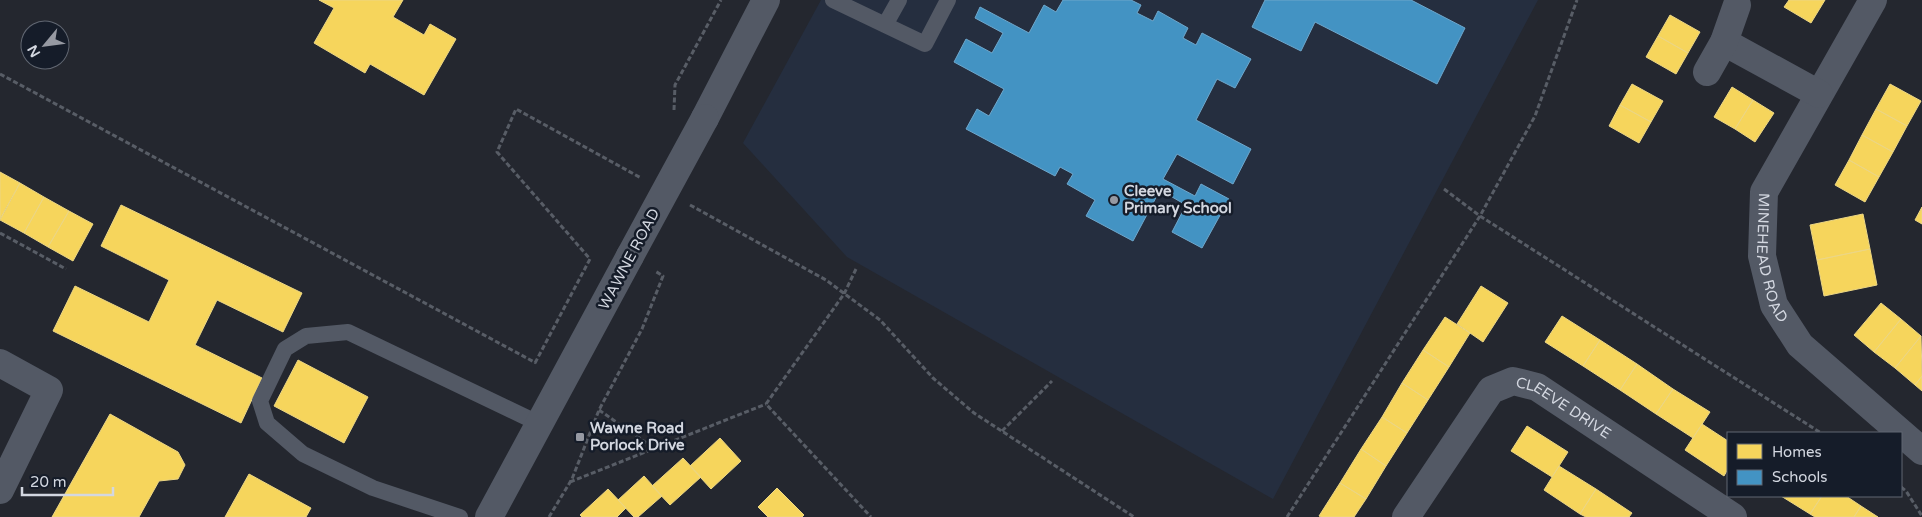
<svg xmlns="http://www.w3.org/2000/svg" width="1922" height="517" font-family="'Varela Round',sans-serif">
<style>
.built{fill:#252e3f}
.homes{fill:#f6d55c;stroke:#ecd684}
.schools{fill:#4393c3;stroke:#6ea7cc}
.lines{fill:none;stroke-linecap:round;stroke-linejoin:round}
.path{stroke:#585d66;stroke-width:3;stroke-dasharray:5 2.5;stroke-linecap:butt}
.service{stroke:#535965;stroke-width:16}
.minor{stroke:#535965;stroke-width:28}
.tertiary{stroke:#535965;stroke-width:28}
.tertiary-bridge{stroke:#535965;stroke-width:28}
.poi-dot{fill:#9699a2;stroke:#151c29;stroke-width:2}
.labels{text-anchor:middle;stroke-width:5;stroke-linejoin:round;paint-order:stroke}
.poi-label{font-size:15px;font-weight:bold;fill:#d3d7e0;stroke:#151c29;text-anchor:start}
.street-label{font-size:15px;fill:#d3d7e0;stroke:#151c29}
</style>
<rect width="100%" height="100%" fill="#24272f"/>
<path class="built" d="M821,0H1538L1273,499L847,257L743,143Z"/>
<path class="homes" d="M319,0H403L393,17L424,35L430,24L456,39L424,95L370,64L365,73L314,43L334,8Z
M1789,0H1825L1811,23L1784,7Z
M1670,15L1700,32L1688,53L1658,36Z
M1658,36L1688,53L1676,74L1646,57Z
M1632,84L1663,101L1651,122L1620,105Z
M1890,84L1921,101L1907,126L1876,109Z
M1732,87L1753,100L1735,129L1714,117Z
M1753,100L1774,113L1755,142L1735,129Z
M1620,105L1651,122L1639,143L1609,126Z
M1876,109L1907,126L1893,152L1862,135Z
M1862,135L1893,152L1879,177L1849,160Z
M1849,160L1879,177L1865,202L1835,185Z
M0,172L20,183L0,219Z
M20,183L44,197L24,233L0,220Z
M44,197L69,211L48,247L24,233Z
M121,205L302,293L283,332L217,300L195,345L262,378L241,423L53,331L75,286L149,322L169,280L101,246Z
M1922,207V224L1915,220Z
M69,211L93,224L73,261L48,247Z
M1863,214L1870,249L1817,260L1810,225Z
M1870,249L1877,285L1824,296L1817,260Z
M1481,286L1508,303L1483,342L1457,324Z
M1881,303L1901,319L1874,352L1854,335Z
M1562,316L1600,340L1583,366L1545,342Z
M1445,317L1470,333L1449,367L1423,350Z
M1901,319L1921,336L1895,368L1874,352Z
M1921,336L1922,376L1915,385L1895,368Z
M1600,340L1637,364L1620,390L1583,366Z
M1423,350L1449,367L1428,400L1402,383Z
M298,360L368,397L344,443L274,406Z
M1637,364L1673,389L1656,414L1620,390Z
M1922,376V391L1915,385Z
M1402,383L1428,400L1407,433L1382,417Z
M1673,389L1710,412L1693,438L1656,414Z
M110,414L178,452L185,465L178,479L159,481L139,517H52Z
M1382,417L1407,433L1386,466L1361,449Z
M1702,424L1728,441V469L1724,476L1685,450Z
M1527,426L1568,452L1552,477L1511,451Z
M720,438L741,461L711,489L690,466Z
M1361,449L1386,466L1366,499L1340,483Z
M683,458L701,477L670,505L652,486Z
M1559,466L1596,489L1580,514L1544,490Z
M249,474L311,508L306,517H225Z
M644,476L662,496L638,517H634L618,500Z
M1340,483L1366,499L1354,517H1321L1319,516Z
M777,488L804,515L802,517H768L758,507Z
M608,489L626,508L617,517H582L580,515Z
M1596,489L1632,513L1629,517H1586L1580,514Z
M1781,496H1822L1810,514Z
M1822,496H1846L1861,506L1854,517H1815L1810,514Z
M1861,506L1878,517H1854Z"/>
<path class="schools" d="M1063,0H1131L1141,5L1137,13L1153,21L1158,11L1188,28L1183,38L1196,45L1202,33L1251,59L1235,88L1217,79L1196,120L1251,149L1233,184L1177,154L1163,179L1195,196L1201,184L1229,199L1202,248L1172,232L1186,205L1160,190L1133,241L1086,216L1095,200L1067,184L1073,174L1060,167L1055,176L966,129L977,109L989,116L1004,89L954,62L966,39L992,53L1003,33L975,18L980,7L1029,33L1044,5L1056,12Z
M1265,0H1411L1465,28L1437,84L1315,22L1301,51L1252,27Z"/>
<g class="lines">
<path class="path" d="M0,74L536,363
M674,110L675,85L721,0
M1444,189L1480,216L1821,433
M690,205L826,280L880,320L933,378L974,413L1134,517
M0,233L66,269
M856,269L844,294L766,404L871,517
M535,363L590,259L497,152L516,109L641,178
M599,410L655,449
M1002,431L1052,381
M570,482L766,404
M1901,487L1906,491L1922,516
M549,517L572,479L599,410L642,329L663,276L655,271
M1287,517L1480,216L1535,116L1577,0"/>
<path class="service" d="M833,0L925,44L948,0
M885,25L899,0
M460,517L373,488L303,454L267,423L260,401L285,349L306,336L348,332L540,424"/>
<g class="minor">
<path id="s1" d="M1873,0L1764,192L1762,256L1774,305L1800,345L1922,451"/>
<path d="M1724,42L1819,94"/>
<path d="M1707,72L1724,42L1737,5"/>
<path d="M0,363L49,390L0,490"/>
<path id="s2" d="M1406,517L1491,390L1513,381L1537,387L1733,517"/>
</g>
<path class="tertiary" d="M705,118L766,0
M489,517L630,256"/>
<path class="tertiary-bridge" d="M630,256L705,118"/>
</g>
<g class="poi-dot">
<circle cx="1114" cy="200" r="5"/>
<rect x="575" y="432" width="10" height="10" rx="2.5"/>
</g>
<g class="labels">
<g class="poi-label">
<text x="1124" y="196">Cleeve<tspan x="1124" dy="17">Primary School</tspan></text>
<text x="590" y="433">Wawne Road<tspan x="590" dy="17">Porlock Drive</tspan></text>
</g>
<g class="street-label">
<text dy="5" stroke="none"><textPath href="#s1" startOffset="288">MINEHEAD ROAD</textPath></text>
<text transform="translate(629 259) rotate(-62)" y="5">WAWNE ROAD</text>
<text dy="5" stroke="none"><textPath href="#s2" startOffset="234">CLEEVE DRIVE</textPath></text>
</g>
</g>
<rect x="1727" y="432" width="175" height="65" fill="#151c29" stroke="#616772"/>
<rect x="1737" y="444" width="25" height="15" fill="#f6d55c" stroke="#616772"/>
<text x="1772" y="457" font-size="15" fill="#d3d7e0">Homes</text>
<rect x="1737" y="470" width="25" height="15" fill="#4393c3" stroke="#616772"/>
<text x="1772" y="482" font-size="15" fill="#d3d7e0">Schools</text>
<g transform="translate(45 45) rotate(241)"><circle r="24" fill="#151c29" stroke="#616772"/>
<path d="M0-4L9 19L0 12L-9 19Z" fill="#9699a2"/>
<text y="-8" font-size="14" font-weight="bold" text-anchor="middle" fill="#d3d7e0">N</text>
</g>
<path d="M22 487v8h91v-8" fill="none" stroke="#d3d7e0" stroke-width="2.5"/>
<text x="30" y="487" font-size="15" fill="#d3d7e0" stroke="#151c29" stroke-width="4" paint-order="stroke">20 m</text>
</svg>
